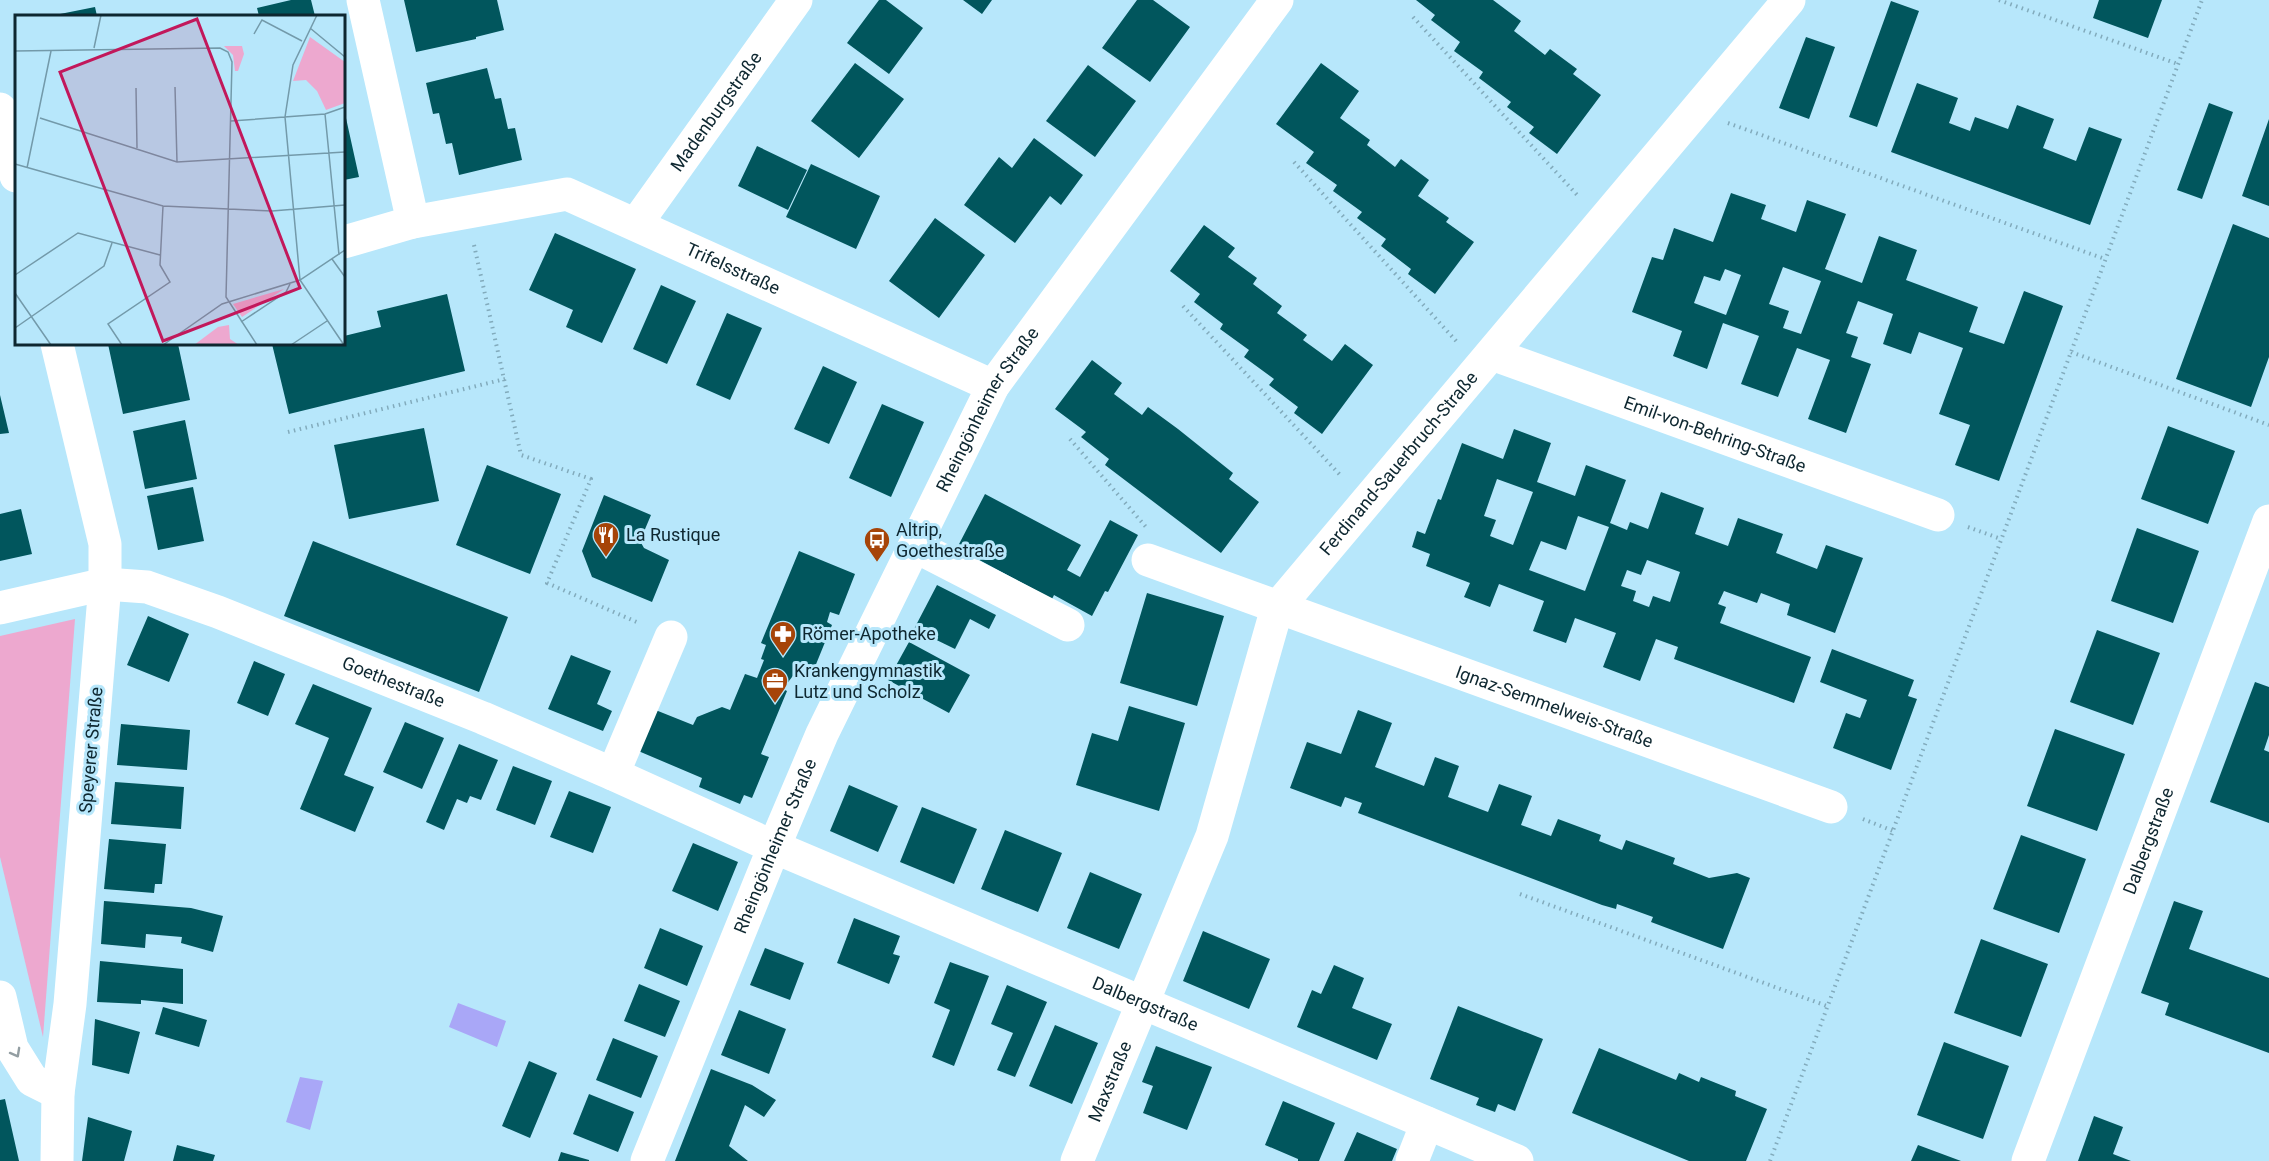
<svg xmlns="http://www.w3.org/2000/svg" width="2269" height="1161" font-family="Roboto,sans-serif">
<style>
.green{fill:#eda8cf}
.water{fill:#a9a7f7}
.building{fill:#01565d;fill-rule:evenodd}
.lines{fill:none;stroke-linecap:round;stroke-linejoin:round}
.path{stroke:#82abbc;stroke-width:4;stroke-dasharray:1.5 4.5;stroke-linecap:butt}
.minor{stroke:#fff;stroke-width:33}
.oneway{stroke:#939ea2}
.labels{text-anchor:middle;stroke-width:6;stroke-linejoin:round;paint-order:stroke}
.street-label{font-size:18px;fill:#0e2730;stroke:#b7e7fb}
.poi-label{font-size:18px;fill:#0e2730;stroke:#b7e7fb;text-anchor:start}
.inset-road{fill:none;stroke:#739aaa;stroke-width:1.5}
.view{fill:#c2185b;fill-opacity:0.15;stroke:#c2185b;stroke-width:3}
.inset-edge{fill:none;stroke:#0e2730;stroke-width:3}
</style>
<rect width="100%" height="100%" fill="#b7e7fb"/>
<path class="green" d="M75,619L43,1037L0,857V636Z"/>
<path class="water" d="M458,1003L506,1021L497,1047L449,1027Z
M300,1077L323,1081L310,1130L286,1122Z"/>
<path class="building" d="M291,0H311L315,16H259L257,8Z
M404,0H497L504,30L476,37V39L416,52Z
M879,0H886L923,28L889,74L847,43Z
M963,0H992L982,14Z
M1137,0H1153L1190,27L1150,82L1102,48Z
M1416,0H1493L1521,21L1514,31L1545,55L1550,49L1577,69L1573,74L1601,95L1557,154L1529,133L1534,127L1507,107L1511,102L1479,78L1483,72L1454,51L1460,42L1431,20L1435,15Z
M2099,0H2162L2148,38L2093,18Z
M1891,1L1919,11L1877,127L1849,117Z
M95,7L97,16H55V15Z
M1806,37L1835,47L1809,119L1779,108Z
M855,63L904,99L859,158L811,121Z
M1321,63L1359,91L1340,118L1370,140L1367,145L1395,167L1401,159L1429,180L1418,196L1449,218L1446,222L1474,242L1435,294L1408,274L1411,269L1381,246L1386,239L1357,218L1362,212L1333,191L1337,185L1306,163L1314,152L1276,124Z
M1088,65L1136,101L1095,157L1046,121Z
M487,68L495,99L501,98L508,129L515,128L522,160L459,175L452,143L446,144L439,113L433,114L426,83Z
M1917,83L1958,98L1949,123L1970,131L1975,117L2008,129L2017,105L2054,119L2043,148L2076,161L2089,127L2122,139L2090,225L1891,152Z
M2209,103L2233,112L2202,199L2177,190Z
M344,109L359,177L344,180Z
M2269,119V206L2242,196Z
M1034,138L1083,175L1061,205L1050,196L1015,243L964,205L999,157L1012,168Z
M757,146L807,170L788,210L738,186Z
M811,164L880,196L856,249L786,217Z
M1731,193L1766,205L1761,219L1796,232L1807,200L1846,214L1825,269L1862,283L1879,236L1917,250L1906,280L1978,307L1969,332L2004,344L2024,291L2063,306L1999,481L1955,465L1970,425L1939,414L1963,348L1919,332L1911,354L1883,344L1893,314L1858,301L1846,333L1858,337L1851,357L1871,364L1846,433L1808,419L1830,360L1797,348L1778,397L1741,384L1759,336L1723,323L1707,369L1673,356L1682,331L1632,312L1652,257L1663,260L1674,228L1713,242ZM1783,267L1821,281L1801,334L1783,328L1789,311L1769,304ZM1725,269L1741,275L1726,315L1694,303L1704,276L1720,281Z
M935,218L985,255L939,318L889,281Z
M2233,224L2269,238V357L2251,407L2176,379Z
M1204,225L1235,248L1228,257L1257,278L1253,284L1282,306L1277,313L1307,335L1303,340L1332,361L1345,344L1373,365L1322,434L1294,413L1298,407L1269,385L1274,379L1244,357L1249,350L1220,329L1223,324L1194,302L1200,294L1170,271Z
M555,233L636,269L602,343L566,327L573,310L529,290Z
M661,285L696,301L667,364L633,349Z
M447,294L465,371L289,414L272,344H344V336L381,327L377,311Z
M727,313L762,328L730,400L696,385Z
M108,344H178L190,400L123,414Z
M1092,360L1122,383L1114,394L1142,415L1148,407L1178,429L1233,473L1229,479L1259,502L1221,553L1105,465L1109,459L1081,437L1086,432L1055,409Z
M823,366L857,382L829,444L794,429Z
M0,395L9,433L0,434Z
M882,404L924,422L891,497L849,478Z
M185,420L197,479L145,489L133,431Z
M2168,426L2235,451L2208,524L2141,499Z
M424,428L439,501L349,519L334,445Z
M1514,429L1551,443L1537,482L1575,496L1586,465L1626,480L1610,523L1627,530L1630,522L1648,529L1661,492L1704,508L1695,534L1728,546L1738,518L1783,534L1776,553L1817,569L1826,545L1863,558L1835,633L1787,615L1790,604L1761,593L1757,603L1724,591L1718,604L1726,607L1720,623L1811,657L1794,703L1674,659L1678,647L1656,639L1640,681L1603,667L1616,633L1575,618L1566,643L1533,631L1544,601L1499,584L1490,607L1464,597L1470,583L1426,566L1430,554L1412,547L1417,531L1425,534L1438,499L1441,500L1462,443L1503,459ZM1497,479L1533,492L1513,545L1490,536L1496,520L1484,516ZM1578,516L1609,527L1585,591L1529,570L1541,541L1566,550ZM1647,560L1680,572L1670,602L1653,596L1649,607L1633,601L1636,591L1621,586L1627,570L1641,575Z
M487,465L561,494L530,574L456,545Z
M193,487L204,541L158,550L147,496Z
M985,494L1081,545L1067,570L1080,577L1110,520L1138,535L1108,592L1105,591L1092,616L1054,595L1052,599L957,548Z
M604,495L651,515L640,541L644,548L669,560L652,602L592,577L582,551Z
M21,509L32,554L0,561V514Z
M2137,528L2199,551L2173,623L2111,601Z
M313,541L508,617L479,692L284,616Z
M799,551L855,574L839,615L830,612L827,622L832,625L810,679L795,673L783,689L787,691L761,754L769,757L752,798L744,795L740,804L699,787L702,778L636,750L653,709L693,725L697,717L722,707L730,710L745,674L757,678L764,660L761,659L766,645L761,643Z
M937,585L996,615L989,629L970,619L955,649L914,629Z
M1147,593L1224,616L1197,706L1120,683Z
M148,616L189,634L169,682L127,665Z
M2097,630L2160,653L2133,725L2070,702Z
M909,642L970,675L949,713L888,680Z
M1832,649L1914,680L1908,696L1917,699L1891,770L1833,748L1846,713L1860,718L1867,700L1820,682Z
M571,655L611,671L597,704L612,711L603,731L548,709Z
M254,661L285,674L268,716L237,703Z
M2255,682L2269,687V735L2264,750L2269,752V823L2210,802Z
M313,684L372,708L344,775L374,787L355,832L300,809L329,738L295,724Z
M1129,706L1185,723L1159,811L1076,785L1092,733L1118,741Z
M1358,710L1392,723L1375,767L1424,786L1435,757L1459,766L1448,797L1488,812L1499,784L1532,796L1521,825L1551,836L1558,819L1601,835L1599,841L1622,850L1626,840L1675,858L1673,864L1709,878L1737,873L1750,878L1723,949L1651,922L1653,917L1617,904L1616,909L1602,905L1358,813L1362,803L1345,797L1341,807L1290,788L1307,742L1341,754Z
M405,722L444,738L422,789L383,772Z
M121,724L190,730L187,770L117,765Z
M2055,729L2125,754L2097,831L2027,806Z
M459,744L498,760L481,800L470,796L467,803L457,799L444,830L426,822Z
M513,766L552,781L535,825L496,810Z
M115,782L184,787L181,829L111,824Z
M849,785L898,806L878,852L830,831Z
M569,791L611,807L593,853L550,837Z
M922,807L977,829L954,884L900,862Z
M1005,830L1062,853L1038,912L981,889Z
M2021,835L2086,859L2059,933L1993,909Z
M109,839L166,844L162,884H155L154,893L104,889Z
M693,843L738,862L718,911L672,891Z
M1090,872L1142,894L1119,949L1067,928Z
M104,901L191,908L223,916L213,952L181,943L182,937L146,934L145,948L101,944Z
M2174,901L2203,911L2189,949L2269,978V1053L2165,1015L2169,1003L2141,993Z
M854,918L900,936L893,954L900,956L889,984L837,963Z
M660,928L703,946L687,986L644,968Z
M1203,931L1270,959L1249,1009L1183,981Z
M1981,939L2048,964L2021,1037L1954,1013Z
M765,948L804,963L790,1000L750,985Z
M100,961L183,969V1004L141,1000V1004L97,1002Z
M950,962L989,976L954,1066L932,1057L950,1010L934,1003Z
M1334,965L1364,978L1352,1008L1392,1024L1377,1060L1297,1027L1312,990L1321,994Z
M639,984L680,1001L665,1037L624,1021Z
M1007,985L1047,1002L1015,1077L997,1070L1013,1033L991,1024Z
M1458,1006L1543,1039L1515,1111L1498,1104L1495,1112L1476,1105L1479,1098L1430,1079Z
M163,1007L207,1020L199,1047L155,1034Z
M739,1010L786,1029L769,1074L721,1055Z
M95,1019L140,1032L129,1074L92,1065Z
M1055,1025L1098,1043L1072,1104L1029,1086Z
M613,1038L658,1056L641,1098L596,1080Z
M1944,1042L2009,1066L1983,1139L1917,1115Z
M1156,1046L1212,1067L1187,1130L1143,1113L1153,1086L1142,1082Z
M1599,1048L1676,1080L1679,1073L1699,1082L1701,1077L1736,1091L1735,1096L1767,1109L1746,1161H1689L1572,1113Z
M529,1061L557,1073L530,1138L502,1126Z
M711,1069L752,1085L776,1100L764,1117L745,1105L729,1146L748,1161H675Z
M589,1094L634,1112L618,1152L573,1134Z
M5,1099L19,1161H0V1100Z
M1283,1101L1335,1123L1319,1161H1298V1159L1265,1145Z
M2094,1116L2123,1127L2113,1154L2131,1161H2078Z
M88,1117L132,1131L124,1161H82Z
M1357,1132L1397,1149L1392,1161H1344Z
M177,1145L215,1155L213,1161H173Z
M1918,1145L1961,1161H1911Z
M561,1152L589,1160V1161H558Z"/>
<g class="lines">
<path class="path" d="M1999,0L2178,64
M1413,17L1579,197
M1728,123L2105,259
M1294,162L1457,342
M474,245L521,455L591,479L547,583L639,623
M1183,306L1342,477
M2071,352L2269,425
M288,432L505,379
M1070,439L1146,527
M1968,527L2001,539
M1863,819L1893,831
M1520,894L1827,1006
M1770,1161L2202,0"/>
<g class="minor">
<path id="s1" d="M363,0L413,222L567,194L993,386"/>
<path d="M0,109L16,176"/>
<path id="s2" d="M636,224L796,0"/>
<path d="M344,242L413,222"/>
<path d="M57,344L105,544V584L70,1004L58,1093L57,1161"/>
<path id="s3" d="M1492,354L1938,515"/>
<path d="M915,546L1068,625"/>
<path id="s4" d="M1148,560L1831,807"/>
<path id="s5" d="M0,608L105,584L147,587L218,612L483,718L613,774L774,847L1517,1161"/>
<path d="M613,774L671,637"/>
<path d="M0,997L12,1048L32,1080L58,1093"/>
<path id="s6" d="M647,1161L774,847L822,734L993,386L1277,0"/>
<path id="s7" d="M1077,1161L1212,836L1277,608L1789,0"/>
<path d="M1412,1161L1427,1123"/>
<path id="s8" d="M2028,1161L2269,521"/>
</g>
</g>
<defs><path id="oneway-chevron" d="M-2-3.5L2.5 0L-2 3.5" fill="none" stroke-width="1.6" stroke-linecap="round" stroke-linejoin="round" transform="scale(1.5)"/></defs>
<use class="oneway" href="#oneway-chevron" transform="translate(16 1053) rotate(61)"/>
<defs>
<g id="restaurant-pin" transform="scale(1.35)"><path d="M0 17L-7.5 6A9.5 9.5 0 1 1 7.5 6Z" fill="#a64408" stroke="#b7e7fb"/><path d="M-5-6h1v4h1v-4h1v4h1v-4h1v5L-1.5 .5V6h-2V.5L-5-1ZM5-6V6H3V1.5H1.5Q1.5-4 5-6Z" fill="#fff"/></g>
<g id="bus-pin" transform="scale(1.35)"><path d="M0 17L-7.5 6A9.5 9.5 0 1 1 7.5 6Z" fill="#a64408" stroke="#b7e7fb"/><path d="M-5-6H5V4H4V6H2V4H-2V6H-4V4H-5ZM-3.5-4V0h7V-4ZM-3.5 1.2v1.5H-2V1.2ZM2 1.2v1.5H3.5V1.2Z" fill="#fff"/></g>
<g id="pharmacy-pin" transform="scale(1.35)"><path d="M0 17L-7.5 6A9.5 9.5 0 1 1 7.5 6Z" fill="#a64408" stroke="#b7e7fb"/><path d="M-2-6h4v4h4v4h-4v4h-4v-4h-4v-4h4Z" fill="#fff"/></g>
<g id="office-pin" transform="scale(1.35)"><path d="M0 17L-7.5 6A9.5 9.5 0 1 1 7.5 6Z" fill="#a64408" stroke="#b7e7fb"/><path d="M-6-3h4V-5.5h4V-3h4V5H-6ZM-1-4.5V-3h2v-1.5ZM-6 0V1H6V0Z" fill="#fff"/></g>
</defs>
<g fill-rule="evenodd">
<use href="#restaurant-pin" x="606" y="535"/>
<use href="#bus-pin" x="877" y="540"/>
<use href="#pharmacy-pin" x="783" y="634"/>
<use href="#office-pin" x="775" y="681"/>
</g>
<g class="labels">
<g class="street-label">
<text dy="6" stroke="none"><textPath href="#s2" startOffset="138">Madenburgstraße</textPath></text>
<text dy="6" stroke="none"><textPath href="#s1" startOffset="566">Trifelsstraße</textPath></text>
<text dy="6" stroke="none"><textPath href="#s6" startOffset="826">Rheingönheimer Straße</textPath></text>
<text dy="6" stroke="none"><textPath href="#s3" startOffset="237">Emil-von-Behring-Straße</textPath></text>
<text dy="6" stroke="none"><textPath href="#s7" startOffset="778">Ferdinand-Sauerbruch-Straße</textPath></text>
<text dy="6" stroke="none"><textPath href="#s5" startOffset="414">Goethestraße</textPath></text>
<text dy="6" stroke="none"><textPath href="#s4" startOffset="432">Ignaz-Semmelweis-Straße</textPath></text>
<text transform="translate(91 750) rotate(-85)" y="6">Speyerer Straße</text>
<text dy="6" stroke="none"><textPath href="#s8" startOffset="342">Dalbergstraße</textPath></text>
<text dy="6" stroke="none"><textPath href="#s6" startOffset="340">Rheingönheimer Straße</textPath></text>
<text dy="6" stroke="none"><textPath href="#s5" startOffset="1232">Dalbergstraße</textPath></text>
<text dy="6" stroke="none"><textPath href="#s7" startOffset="86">Maxstraße</textPath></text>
</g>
<g class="poi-label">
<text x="896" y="536">Altrip,<tspan x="896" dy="21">Goethestraße</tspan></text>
<text x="626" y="541">La Rustique</text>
<text x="802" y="640">Römer-Apotheke</text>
<text x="794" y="677">Krankengymnastik<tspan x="794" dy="21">Lutz und Scholz</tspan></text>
</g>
</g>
<g transform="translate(15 15)">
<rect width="330" height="330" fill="#b7e7fb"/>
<path d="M295,22L330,47V88L311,95L302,76L291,65L278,66ZM209,31H227L229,39L223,56H220L218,40ZM269,274L227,302L218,289ZM214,310L215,324L224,330H179L203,312Z" fill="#eda8cf"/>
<path class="inset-road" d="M302,0L278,50L270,102L285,265L329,330M295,13L330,42M239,19L247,5L287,26M79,33L86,0M0,36L205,33L213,37L217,47L211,282L242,330M160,72L162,147M121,73L122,133M310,99L324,240M25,103L162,147L330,137M216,106L310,99L330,92M0,149L148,191L257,196L330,190M12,153L36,36M317,244L330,262M0,260L63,218L145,240M0,278L36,330M226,307L271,277L275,269M0,313L89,251L97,228M107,330L93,309L155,267L145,250L148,191M148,330L207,289L285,265L330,235M276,330L312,306"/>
<path class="view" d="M182,4L285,273L148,326L45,57Z"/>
<rect width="330" height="330" class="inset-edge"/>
</g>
</svg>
